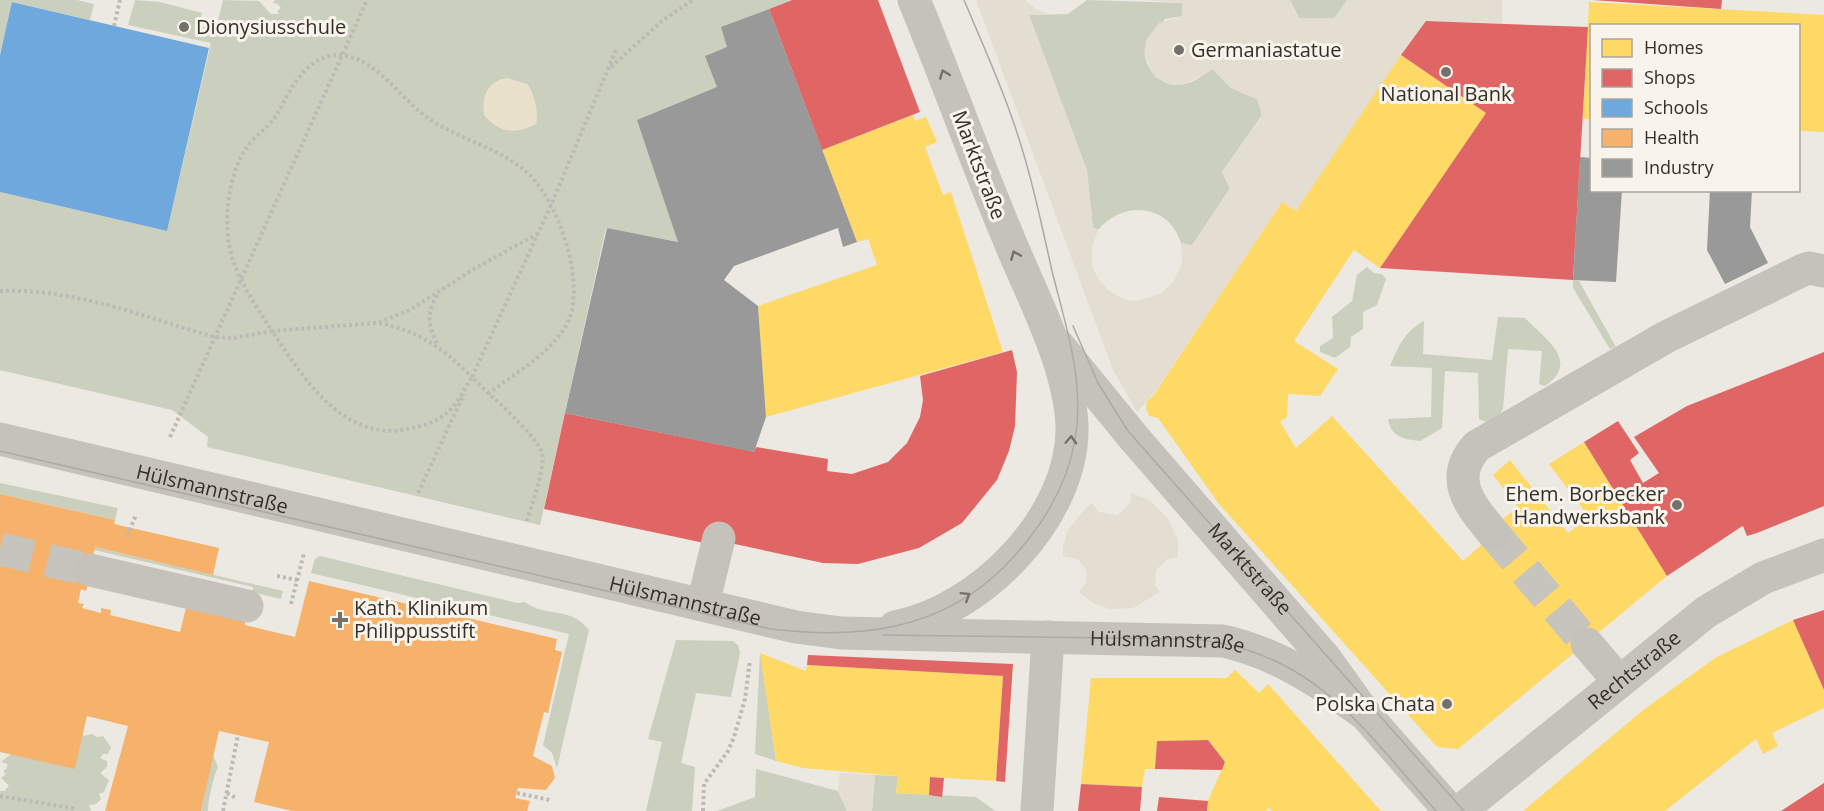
<svg xmlns="http://www.w3.org/2000/svg" width="1824" height="811" font-family="'Open Sans',sans-serif">
<style>
.green{fill:#cbd0be}
.sand{fill:#e9e1cc}
.plaza{fill:#e4ddd1}
.homes{fill:#ffd966}
.shops{fill:#e06666}
.schools{fill:#6fa8dc}
.health{fill:#f6b26b}
.industry{fill:#999}
.lines{fill:none;stroke-linecap:round;stroke-linejoin:round}
.minor-tunnel{stroke:#c7c3bd;stroke-width:33;stroke-dasharray:33 16;stroke-linecap:butt}
.path{stroke:#bdb9b4;stroke-width:4;stroke-dasharray:3 3;stroke-linecap:butt}
.minor{stroke:#c5c1bb;stroke-width:33}
.tram{stroke:#ada9a5;stroke-width:1.5}
.oneway{stroke:#76716b}
.poi-dot{fill:#75706a;stroke:#f8f3eb;stroke-width:2}
.labels{text-anchor:middle;stroke-width:6;stroke-linejoin:round;paint-order:stroke}
.poi-label{font-size:20px;fill:#352f2a;stroke:#f8f3eb;text-anchor:start}
.street-label{font-size:20px;fill:#352f2a;stroke:#f8f3eb}
</style>
<rect width="100%" height="100%" fill="#ece8e2"/>
<path class="green" d="M0,0H77L94,4L90,20L13,2L0,53Z
M135,0L160,2L202,13L199,26L216,30L223,0L259,1L271,14H279L277,11L281,8L278,4L273,3L275,0H791L722,28L727,47L707,55L720,87L679,242L606,228L540,525L207,447L208,437L172,410L0,370V192L167,231L211,43L128,25Z
M1087,0L1182,3V16L1165,19L1145,48C1142,65 1159,86 1178,85C1192,84 1202,77 1212,68L1231,88L1257,99L1262,115L1222,172L1230,188L1192,246L1181,243C1169,203 1122,200 1098,230L1093,228L1087,171L1029,15L1068,14Z
M1290,0H1347L1335,18H1299Z
M1367,267L1374,273L1382,274L1386,279L1377,305L1363,312V329L1351,337L1350,347L1335,358L1320,352V346L1333,338L1332,317L1352,301L1357,275Z
M1573,280L1579,281L1616,347L1610,349L1573,288Z
M1498,317L1525,318C1545,339 1581,361 1545,386L1539,384L1542,351L1508,349L1503,409L1499,416L1486,422L1479,419L1478,373L1445,371L1442,428L1420,441C1403,439 1391,437 1388,419L1431,417L1432,368L1390,366C1398,347 1405,331 1424,321L1423,354L1492,360Z
M0,483L118,508L115,520L0,494Z
M95,547L283,591L281,599L252,592L253,587L94,550Z
M320,556L517,603L525,602C546,618 571,606 589,630L557,768L552,753L543,745L569,634L311,573L315,559Z
M676,640L733,641L738,645L740,653L731,697L696,693L681,763L695,767L692,811H646L662,742L648,739Z
M760,653L762,664L776,761L755,754Z
M92,734L97,737L103,736L111,747L108,754H103L100,758L107,761V767L100,773L109,780L104,792L99,794L101,799L96,804L89,805L91,811H0V791H4L9,786L1,778L6,774L3,771L6,769L8,764L1,762L11,754Z
M213,755L218,767C214,775 207,804 208,811H201Z
M756,769L838,791L847,811H717L755,797Z
M875,775L898,776L896,793L976,797L995,811H872Z"/>
<path class="sand" d="M508,78L527,84C534,92 539,114 536,124C515,134 500,134 484,115C482,95 487,81 508,78Z"/>
<path class="plaza" d="M976,0H1025L1036,9L1051,15H1029L1087,171L1093,228L1098,230L1092,247V265L1097,277L1109,291L1126,300L1137,301L1160,294L1174,281L1182,263L1181,243L1192,245L1230,188L1222,172L1262,115L1257,99L1231,88L1212,69L1203,76L1181,85H1172L1156,78L1145,57L1146,40L1159,23L1182,16V3L1150,0H1290L1299,18H1334L1347,0H1502V23L1426,21L1296,211L1282,202L1155,392L1137,412L1113,370Z
M1132,493L1150,501L1167,517L1178,540V557L1167,559L1156,570L1155,585L1160,592L1133,608L1110,609L1093,603L1079,592L1086,583L1087,572L1078,559L1063,556V548L1067,531L1087,507L1092,503L1099,512L1117,515L1129,505Z
M840,773L875,775L872,811H847L838,791Z"/>
<path class="homes" d="M1589,2L1824,15V132L1798,131V26H1592V119H1583Z
M1401,55L1486,113L1380,268L1354,250L1294,341L1338,369L1320,396L1288,394L1287,417L1280,422L1296,448L1332,416L1463,561L1503,526V519L1518,507L1493,475L1510,460L1568,533L1589,517L1549,464L1584,442L1667,576L1458,749L1437,747L1219,504L1158,418L1149,416L1146,408L1147,401L1153,396L1282,202L1296,211Z
M913,115L915,121L926,117L937,142L925,147L943,195L951,192L1003,352L766,417L758,306L877,265L868,239L857,242L822,150Z
M1793,620L1824,691V708L1772,733L1778,746L1763,754L1756,739L1665,811H1523L1642,711L1715,658Z
M760,653L806,671L807,665L1003,676L996,781L930,777L929,795L896,793L898,776L803,768L776,761Z
M1235,670L1259,693L1268,684L1381,811H1272L1269,808L1266,811H1207L1208,801L1225,762L1208,740L1157,741L1155,769H1145L1142,787L1081,784L1091,678H1227Z"/>
<path class="shops" d="M792,0H878L920,112L822,150L769,9Z
M1593,0H1722L1721,9Z
M1426,21L1588,27L1573,280L1380,268L1486,113L1401,55Z
M1012,350L1017,372L1015,426L1009,451L997,480L962,523L919,548L858,564L823,563L730,543L709,544L544,509L565,413L751,451L754,452L756,447L828,459L827,471L852,474L888,462L907,443L920,417L923,400L920,376Z
M1824,352V506L1757,533L1747,536L1743,526L1741,527L1667,576L1584,442L1618,421L1639,453L1630,460L1643,483L1659,473L1634,437L1687,406Z
M1824,610V690L1793,620Z
M808,655L1013,664L1005,782L996,781L1003,676L807,665Z
M1208,740L1225,762L1222,770L1155,769L1157,741Z
M930,777L944,778L942,797L929,795Z
M1824,783V811H1781Z
M1081,784L1142,787L1140,811H1078Z
M1159,797L1208,801L1207,811H1157Z"/>
<path class="schools" d="M12,2L209,48L167,231L0,192V55Z"/>
<path class="health" d="M0,494L115,520L114,524L219,548L213,575L95,547L87,587L86,591L81,589L78,603L84,604L82,608L101,613V608L111,610L110,615L180,632L186,608L245,620V625L295,637L309,581L557,639L555,650L562,652L548,713L544,712L533,756L552,766L555,778L546,790L518,788L515,798L530,801L527,811H292L254,802L269,742L219,731L201,811H105L128,726L87,716L75,769L0,752Z"/>
<path class="industry" d="M769,9L857,242L843,247L838,228L734,266L724,280L758,306L766,417L754,452L565,413L607,228L678,242L637,120L717,87L705,56L727,47L721,27Z
M1580,157L1592,158V190H1622L1616,282L1573,280Z
M1710,190H1752L1750,227L1768,263L1725,284L1707,250Z"/>
<g class="lines">
<path class="minor-tunnel" d="M1494,534L1587,644
M0,549L90,570"/>
<path class="path" d="M114,26L120,0
M611,67L663,20L693,0
M0,291C73,288 145,317 214,337L233,338L272,331C304,378 342,442 408,429C422,426 438,422 449,411C459,402 465,388 472,377
M437,295C426,315 428,325 438,346
M379,323C418,330 445,350 472,377
M488,394C514,374 548,355 566,326C589,286 557,195 523,169C495,147 460,139 431,120C402,102 377,57 340,55C310,53 291,87 280,109C272,126 254,135 245,150C227,178 222,229 233,260C241,285 258,309 272,331L377,323L410,310L474,269L537,234
M170,437L367,0
M418,493L464,394
M527,521C531,507 546,466 542,453C535,433 489,395 472,377L552,203L616,50
M127,536L136,515
M277,576L297,580
M291,604L304,553
M227,793L236,798
M517,793L550,800
M0,796L72,808L75,811
M223,811L238,735
M703,811L704,784L728,751L734,737L745,699L750,660"/>
<g class="minor">
<path d="M1058,345L1134,438L1324,657L1365,714L1450,811"/>
<path id="s1" d="M0,439L796,627L841,633L1223,641C1277,653 1320,682 1365,714"/>
<path d="M1494,534C1471,506 1447,480 1477,446L1666,337L1801,271L1809,268L1824,271"/>
<path d="M90,570L247,606"/>
<path d="M703,604L719,538"/>
<path d="M895,627C980,611 1074,517 1072,426C1070,365 1031,294 1008,237C975,159 947,79 914,0"/>
<path d="M1587,644L1618,680"/>
<path d="M1037,811L1048,637"/>
<path id="s2" d="M1460,811L1706,612L1763,578L1824,555"/>
</g>
<g class="tram">
<path id="s3" d="M1073,326L1098,383L1128,431L1464,811"/>
<path d="M0,451L771,629C856,639 938,632 1003,568C1037,534 1067,489 1075,440C1085,382 1066,327 1052,271C1043,231 1035,191 1023,152C1008,100 985,50 964,0"/>
<path d="M883,635L1190,639C1312,649 1361,726 1436,811"/>
</g>
</g>
<defs><path id="oneway-chevron" d="M-2-3.5L2.5 0L-2 3.5" fill="none" stroke-width="1.6" stroke-linecap="round" stroke-linejoin="round" transform="scale(1.5)"/></defs>
<g class="oneway">
<use href="#oneway-chevron" transform="translate(944 74) rotate(-111)"/>
<use href="#oneway-chevron" transform="translate(1015 255) rotate(-113)"/>
<use href="#oneway-chevron" transform="translate(1071 440) rotate(-87)"/>
<use href="#oneway-chevron" transform="translate(966 596) rotate(-32)"/>
</g>
<g class="poi-dot">
<circle cx="184" cy="27" r="6"/>
<circle cx="1179" cy="50" r="6"/>
<circle cx="1446" cy="72" r="6"/>
<circle cx="1677" cy="505" r="6"/>
<path d="M337 611h6v6h6v6h-6v6h-6v-6h-6v-6h6z"/>
<circle cx="1447" cy="704" r="6"/>
</g>
<g class="labels">
<g class="poi-label">
<text x="196" y="34">Dionysiusschule</text>
<text x="1191" y="57">Germaniastatue</text>
<text x="1446" y="101" text-anchor="middle">National Bank</text>
<text x="1665" y="501" text-anchor="end">Ehem. Borbecker<tspan x="1665" dy="23">Handwerksbank</tspan></text>
<text x="354" y="615">Kath. Klinikum<tspan x="354" dy="23">Philippusstift</tspan></text>
<text x="1435" y="711" text-anchor="end">Polska Chata</text>
</g>
<g class="street-label">
<text transform="translate(979 165) rotate(69)" y="7">Marktstraße</text>
<text dy="7" stroke="none"><textPath href="#s1" startOffset="218">Hülsmannstraße</textPath></text>
<text dy="7" stroke="none"><textPath href="#s3" startOffset="303">Marktstraße</textPath></text>
<text dy="7" stroke="none"><textPath href="#s1" startOffset="704">Hülsmannstraße</textPath></text>
<text dy="7" stroke="none"><textPath href="#s1" startOffset="1190">Hülsmannstraße</textPath></text>
<text dy="7" stroke="none"><textPath href="#s2" startOffset="224">Rechtstraße</textPath></text>
</g>
</g>
<rect x="1590" y="24" width="210" height="168" fill="#f8f3eb" stroke="#aaa59e" stroke-width="1.5"/>
<rect x="1602" y="39" width="30" height="18" fill="#ffd966" stroke="#aaa59e" stroke-width="1.5"/>
<text x="1644" y="54" font-size="18" fill="#352f2a">Homes</text>
<rect x="1602" y="69" width="30" height="18" fill="#e06666" stroke="#aaa59e" stroke-width="1.5"/>
<text x="1644" y="84" font-size="18" fill="#352f2a">Shops</text>
<rect x="1602" y="99" width="30" height="18" fill="#6fa8dc" stroke="#aaa59e" stroke-width="1.5"/>
<text x="1644" y="114" font-size="18" fill="#352f2a">Schools</text>
<rect x="1602" y="129" width="30" height="18" fill="#f6b26b" stroke="#aaa59e" stroke-width="1.5"/>
<text x="1644" y="144" font-size="18" fill="#352f2a">Health</text>
<rect x="1602" y="159" width="30" height="18" fill="#999999" stroke="#aaa59e" stroke-width="1.5"/>
<text x="1644" y="174" font-size="18" fill="#352f2a">Industry</text>
</svg>
